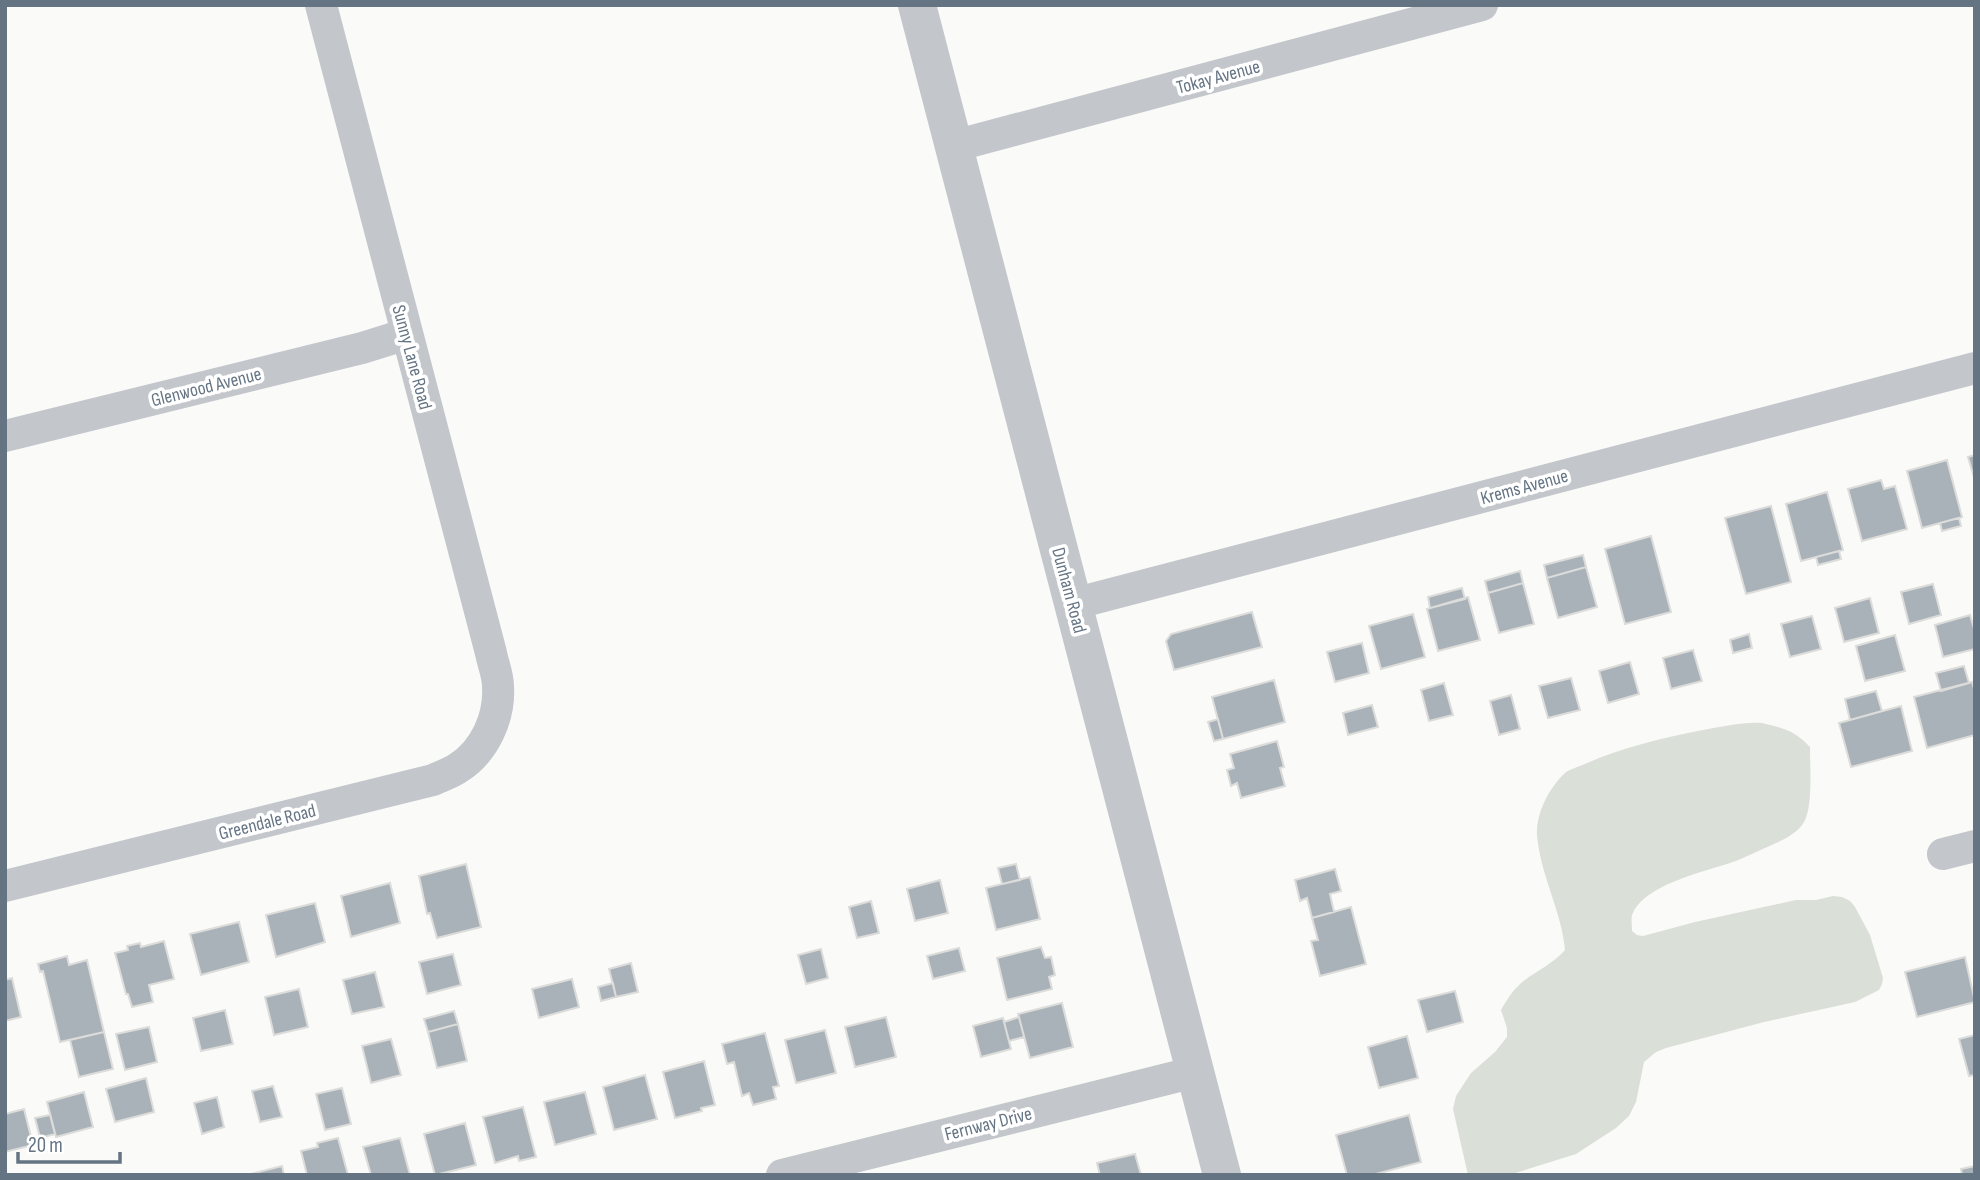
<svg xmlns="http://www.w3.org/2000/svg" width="1980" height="1180" font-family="'Sofia Sans Condensed',sans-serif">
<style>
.green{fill:#dadfd7}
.building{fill:#aab2b9;stroke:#dcdcda;stroke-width:2}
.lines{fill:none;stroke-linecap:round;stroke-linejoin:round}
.minor{stroke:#c3c7cc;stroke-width:32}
.tertiary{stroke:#c3c7cc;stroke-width:38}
.labels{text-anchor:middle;stroke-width:7;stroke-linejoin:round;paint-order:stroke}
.street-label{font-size:19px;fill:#657483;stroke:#fff}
</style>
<rect width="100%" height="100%" fill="#fafaf8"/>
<path class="green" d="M1762,723C1783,728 1795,731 1810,747C1810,766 1813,807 1804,822C1797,835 1778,842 1765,848C1753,853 1742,859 1730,863C1703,872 1643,885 1632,915C1631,920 1632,925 1632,931L1637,935L1643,936L1695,922L1796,900H1816L1833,896L1842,897L1850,901L1855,907L1870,935L1883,978L1882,984L1879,990L1855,1002L1764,1022L1666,1048L1656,1052L1644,1062L1636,1102L1629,1116L1616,1128L1576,1154L1509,1175H1468L1453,1109L1456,1096L1471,1073L1495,1052L1507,1037V1028L1501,1010C1508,998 1514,988 1525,980C1538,970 1554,963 1565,950C1562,912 1540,874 1537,835C1536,813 1549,788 1565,773C1570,769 1578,767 1585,764C1622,747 1663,738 1703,730C1722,727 1742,722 1762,723Z"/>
<path class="building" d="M1975,455V481L1968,457Z
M1947,460L1962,517L1922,528L1907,471Z
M1881,480L1884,489L1895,486L1907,529L1862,541L1848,489Z
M1827,492L1843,550L1801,561L1786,504Z
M1771,506L1791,582L1746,594L1725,518Z
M1959,518L1961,526L1942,531L1940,523Z
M1651,536L1671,612L1625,624L1605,549Z
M1839,551L1841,559L1818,565L1816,557Z
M1583,555L1586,567L1547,578L1544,565Z
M1586,567L1597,607L1558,618L1547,578Z
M1520,571L1523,583L1488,593L1485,581Z
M1523,583L1534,624L1499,633L1488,593Z
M1933,584L1941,615L1909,624L1901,592Z
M1462,588L1465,599L1430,608L1428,597Z
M1468,597L1480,640L1438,651L1427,609Z
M1870,598L1879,633L1844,642L1835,608Z
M1252,612L1262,647L1174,670L1166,641L1171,634Z
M1413,614L1425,657L1381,669L1369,626Z
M1970,615L1975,632V649L1943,657L1935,625Z
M1812,616L1821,649L1790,657L1781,624Z
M1749,634L1752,648L1733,653L1730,640Z
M1895,635L1905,671L1865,681L1856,646Z
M1362,643L1369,673L1335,682L1327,652Z
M1693,650L1702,681L1671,689L1663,658Z
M1630,662L1639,694L1608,703L1599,671Z
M1964,666L1969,683L1941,691L1936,673Z
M1571,678L1580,710L1548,718L1539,686Z
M1274,680L1285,722L1223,739L1212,697Z
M1972,682L1975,692V735L1927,748L1914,697Z
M1444,683L1453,715L1429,721L1421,690Z
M1876,691L1882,711L1850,720L1845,699Z
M1511,695L1520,729L1499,735L1490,701Z
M1372,705L1378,727L1348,735L1343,713Z
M1901,706L1912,751L1851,767L1839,723Z
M1218,719L1223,739L1214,741L1208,722Z
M1277,741L1284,767L1280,768L1285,786L1241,798L1237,783L1231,786L1227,770L1234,768L1230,754Z
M466,864L481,927L437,938L430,913L427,914L419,876Z
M1016,864L1020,880L1002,884L998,868Z
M1335,869L1341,891L1330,894L1334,912L1312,918L1307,898L1300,901L1295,880Z
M1030,877L1040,919L996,930L986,888Z
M940,880L948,913L915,921L907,889Z
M390,883L400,923L351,937L341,896Z
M871,901L879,933L857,938L849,907Z
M315,903L325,942L276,957L266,915Z
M1351,907L1366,964L1320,976L1311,941L1318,940L1312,918Z
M239,922L249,962L201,975L190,934Z
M164,941L174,979L149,985L153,1002L132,1007L128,994H126L115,953L128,950L127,946L140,943L141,947Z
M1041,947L1045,958L1051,957L1055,975L1049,977L1052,989L1007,1000L997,958Z
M959,948L965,971L933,979L927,956Z
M821,949L828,978L806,984L798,955Z
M453,954L461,985L427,994L419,962Z
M67,956L69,965L87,960L104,1032L60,1042L43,971L40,972L38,964Z
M1965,957L1975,1002L1917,1017L1905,972Z
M631,963L638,992L616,997L609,969Z
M375,972L384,1007L352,1014L343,980Z
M12,978L21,1017L5,1021V980Z
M572,979L579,1007L539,1018L532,989Z
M613,983L616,997L601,1001L598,987Z
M299,989L308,1027L274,1035L265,997Z
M1455,991L1463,1022L1427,1032L1418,1000Z
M1062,1003L1073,1047L1030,1058L1018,1014Z
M225,1010L233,1044L201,1051L193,1018Z
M454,1011L458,1024L428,1032L424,1019Z
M886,1017L896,1057L855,1067L845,1027Z
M1019,1017L1024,1037L1009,1041L1004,1022Z
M1003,1018L1011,1049L981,1057L973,1026Z
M458,1024L467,1061L437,1068L428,1032Z
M149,1027L157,1062L125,1070L116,1034Z
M825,1030L836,1073L796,1083L785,1040Z
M104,1032L113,1069L79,1077L70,1040Z
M765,1033L779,1086L773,1087L776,1099L753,1105L749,1093L742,1096L734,1062L727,1064L722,1044Z
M1975,1035V1075L1969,1076L1959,1039Z
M1407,1036L1418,1078L1379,1088L1368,1047Z
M391,1039L401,1075L371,1083L362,1046Z
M704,1061L715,1105L701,1108L702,1111L675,1118L663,1072Z
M645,1075L657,1119L614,1130L603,1087Z
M146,1078L154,1112L115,1122L106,1089Z
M273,1086L282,1117L260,1122L252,1091Z
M342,1088L351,1124L325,1130L316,1094Z
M84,1092L93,1127L56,1137L47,1102Z
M585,1092L596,1134L555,1145L544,1102Z
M217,1097L224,1127L202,1134L194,1103Z
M523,1107L536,1157L519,1161L518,1156L495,1163L483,1117Z
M24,1109L33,1145L5,1152V1114Z
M50,1115L55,1134L40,1138L35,1118Z
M1409,1115L1421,1162L1372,1175H1347L1336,1135Z
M465,1123L476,1165L435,1175L424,1134Z
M338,1138L348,1175H307L301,1151L318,1147L317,1143Z
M400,1138L410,1175H371L363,1147Z
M1135,1154L1141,1175H1100L1097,1163Z
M282,1166L284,1175H247Z
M1975,1166V1175H1962L1961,1169Z"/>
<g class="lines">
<path class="minor" d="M954,146L1482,5
M5,436L362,348L407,334
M1073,604L1975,368
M1943,854L1975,846
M5,886L433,780C441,776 451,773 458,768C485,751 500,717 498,686C498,675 493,664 491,653L321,5
M782,1175L1195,1072"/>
<path class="tertiary" d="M917,5L1222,1175"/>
</g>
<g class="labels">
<g class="street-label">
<text transform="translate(1218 76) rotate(-15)" y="7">Tokay Avenue</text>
<text transform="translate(413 357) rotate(75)" y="7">Sunny Lane Road</text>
<text transform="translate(206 386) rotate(-14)" y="7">Glenwood Avenue</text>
<text transform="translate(1524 486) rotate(-15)" y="7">Krems Avenue</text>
<text transform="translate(1070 590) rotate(75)" y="7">Dunham Road</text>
<text transform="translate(267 821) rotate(-14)" y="7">Greendale Road</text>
<text transform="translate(988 1123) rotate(-14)" y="7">Fernway Drive</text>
</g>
</g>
<rect width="1980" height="1180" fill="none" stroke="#657483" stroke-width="14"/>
<path d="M18 1152v10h102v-10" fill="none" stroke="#657483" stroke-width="3.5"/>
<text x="28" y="1152" font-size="21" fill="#657483" stroke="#ffffff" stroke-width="5" paint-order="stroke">20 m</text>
</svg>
